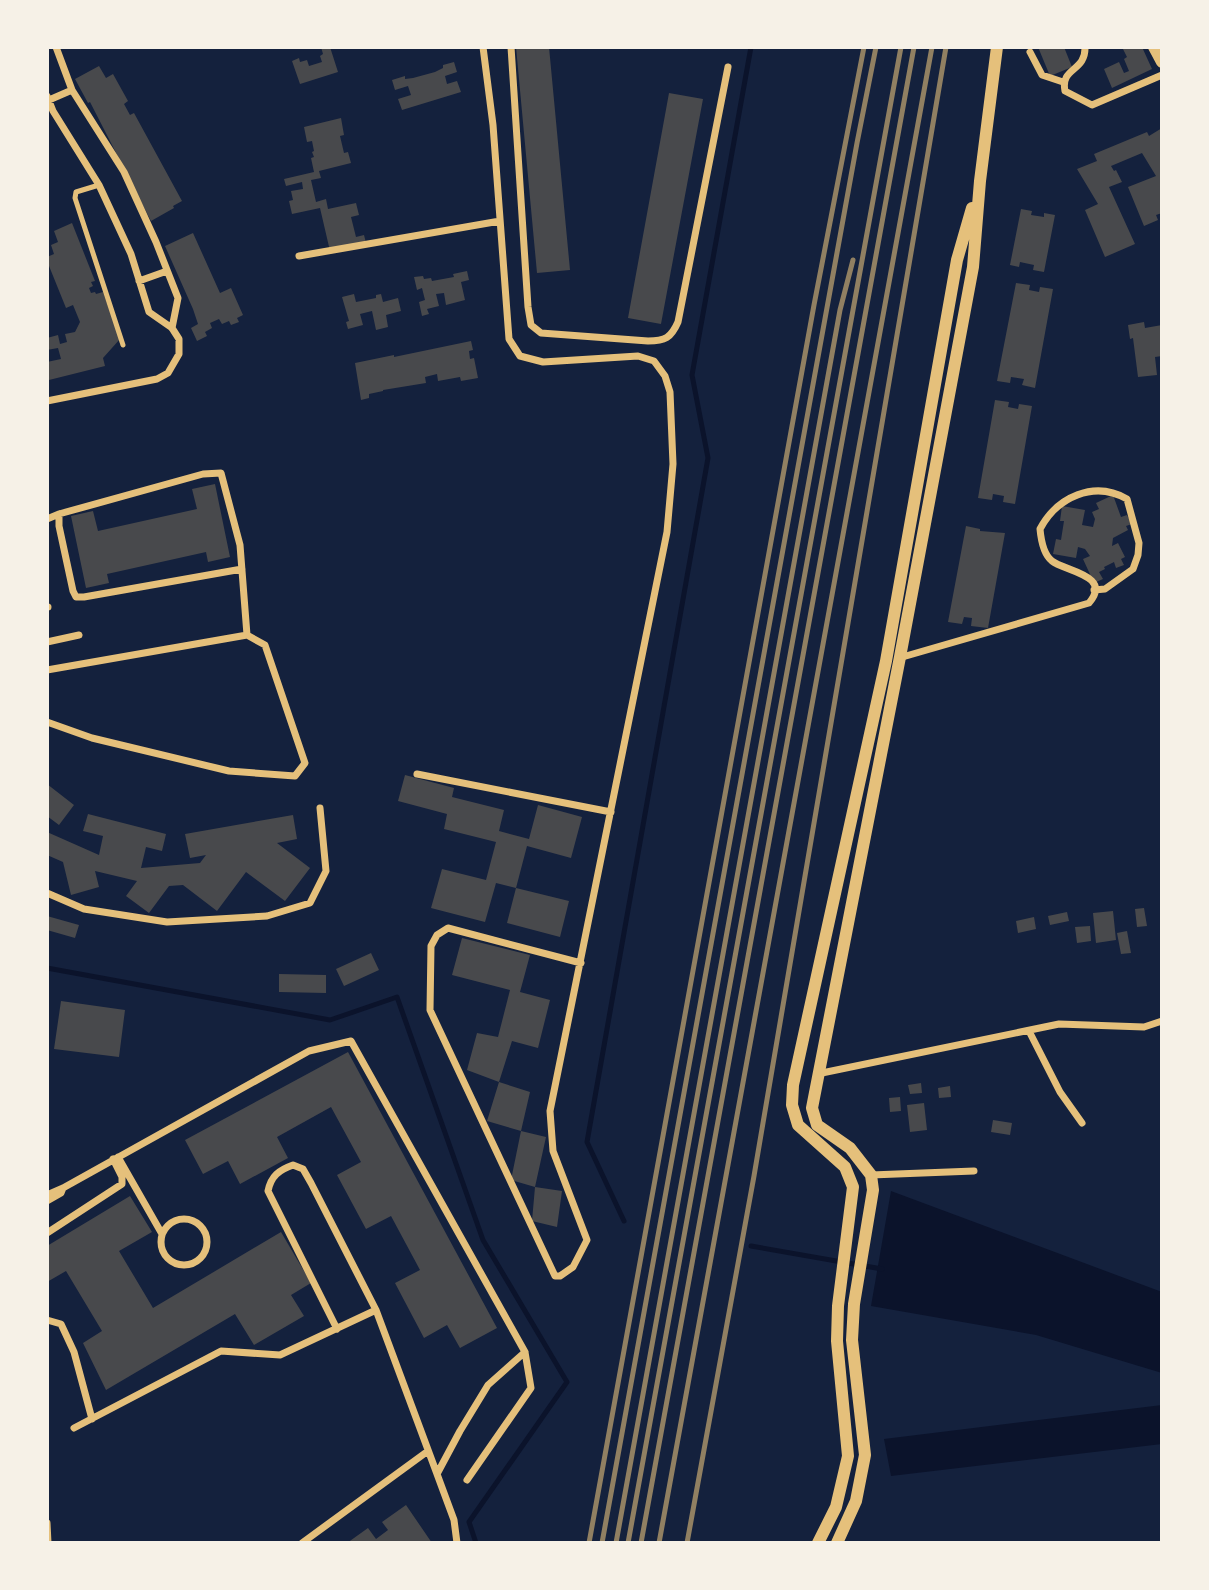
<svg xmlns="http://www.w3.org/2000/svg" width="1209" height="1590" font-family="Commissioner,sans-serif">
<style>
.water{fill:#0b132b}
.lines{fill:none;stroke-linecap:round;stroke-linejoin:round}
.stream{stroke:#0b132b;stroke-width:5}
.building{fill:#48494c}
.service{stroke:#e5c07b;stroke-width:5}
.minor{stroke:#e5c07b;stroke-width:7}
.tertiary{stroke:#e5c07b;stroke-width:12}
.rail{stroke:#918062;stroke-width:5}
</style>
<rect width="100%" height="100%" fill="#14213d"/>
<path class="water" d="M891,1191L1162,1292V1373L1036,1335L871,1306Z
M1162,1405V1444L891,1476L884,1439Z"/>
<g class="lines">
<path class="stream" d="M47,968L330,1020L397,997L483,1240L567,1382L469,1522L476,1543
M624,1221L587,1142L708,458L692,375L751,47
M751,1246L882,1269"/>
</g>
<path class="building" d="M321,47H330L338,72L300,84L292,61L299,58L300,62L307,60L309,66L322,62L320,56L323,54Z
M516,47H549L570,270L537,273Z
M1038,47H1064L1072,67L1050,76Z
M1122,47H1142L1152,69L1112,88L1104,69L1119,62L1124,73L1129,71L1124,59L1127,57Z
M454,62L457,72L445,76L447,84L457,81L461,92L402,110L398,99L411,95L408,86L395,90L392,80L405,76V79L413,78L435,72L443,68V65Z
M99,66L106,78L113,74L128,101L124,104L130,115L134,113L182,201L173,206L174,208L151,221L90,102L88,103L75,79Z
M669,93L703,99L661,324L628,318Z
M341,118L344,135L340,136L344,153L348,152L351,163L319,171L321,178L311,180L316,202L326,199L328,209L356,203L359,215L351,217L356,237L364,235L366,243L330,251L320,208L292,214L289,201L293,200L291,191L303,189L302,182L286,186L284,179L314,172L311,158L314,157L312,152L314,151L312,141L307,142L304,127Z
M1162,128V213L1156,215L1158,220L1144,226L1128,187L1156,176L1142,153L1111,166L1114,171L1116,170L1122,182L1109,187L1135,244L1105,257L1085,210L1098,204L1077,169L1097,161L1094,154L1147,132L1149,136Z
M1021,209L1032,211L1031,215L1044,217V213L1055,215L1044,272L1033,270L1034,265L1020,262L1019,267L1010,265Z
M72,223L95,281L91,282L93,286L89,288L91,293L95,292L96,294L103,292L120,339L103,358L105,366L49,380L47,362L61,359L58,348L47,350V338L58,335L60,344L67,342L65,334L75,332L80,322L73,305L66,308L47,261V257L54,254L51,245L58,242L54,231Z
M193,233L220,293L231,288L243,315L237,318L239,322L231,325L229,321L222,324L219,319L210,323L212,328L205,332L207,336L197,341L191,328L198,324L193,309L165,246Z
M467,271L469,280L461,282L465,300L446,305L444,293L436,294L439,306L427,309L429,314L422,316L419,302L425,300L422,288L417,290L414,277L423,276L424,279L431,278L432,281L454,277L453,274Z
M1016,283L1030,285L1029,290L1039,292L1040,287L1053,289L1035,388L1022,385L1024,379L1011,377L1010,383L997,381Z
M354,294L356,302L376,298V295L381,294L383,302L398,298L401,311L386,315L388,327L376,330L372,311L360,314L363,325L348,329L346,322L349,321L342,297Z
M1144,322L1145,328L1162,325V356L1155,357L1157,375L1138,377L1133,338L1130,339L1128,325Z
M471,341L473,350L469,351L470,359L474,358L478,378L461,381L460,377L438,381L437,374L425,377L426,383L383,390V391L369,394V398L361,400L355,363L394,355V357Z
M995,400L1009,402L1008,407L1018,409L1019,404L1032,406L1015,504L1003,502L1004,496L993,494L992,500L978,498Z
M215,484L230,557L208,562L206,552L107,574L109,583L86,588L71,516L93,511L98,531L197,509L192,489Z
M1113,495L1121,517L1127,515L1132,524L1126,526L1128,530L1113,538L1112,546L1118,543L1125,557L1121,559L1124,565L1116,568L1114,562L1104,567L1105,569L1099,572L1103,579L1094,583L1083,559L1090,556L1085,549L1078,547L1076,558L1053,554L1056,539L1061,540L1064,521H1060L1062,506L1085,510L1082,525L1093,527L1095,519L1092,512L1099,509L1096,503Z
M966,526L980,529V531L1005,533L988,628L971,626L972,618L964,617L962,624L948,622Z
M405,775L454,788L452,797L504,810L499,831L529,839L538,805L582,817L571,858L527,846L516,888L496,883L485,922L431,908L442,869L486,880L496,842L444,829L447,814L398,801Z
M47,784L74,805L59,825L47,816Z
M88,814L166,834L162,851L146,847L141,868L200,863L206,855L190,858L185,834L293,815L297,839L277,843L310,868L285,901L246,872L217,911L183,885L169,886L149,913L126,896L137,881L95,871L99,887L71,895L63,862L47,855V832L99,855L103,836L83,831Z
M516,888L569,901L560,937L507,923Z
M1144,908L1147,926L1137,927L1135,909Z
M1113,911L1116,940L1096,943L1093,913Z
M1067,912L1069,921L1050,925L1048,916Z
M47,916L79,925L75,938L47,930Z
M1034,917L1036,929L1018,933L1016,921Z
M1090,926L1091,941L1077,943L1075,927Z
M1127,931L1131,953L1121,954L1117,933Z
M462,938L530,955L520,992L550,1000L538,1048L512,1041L499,1082L467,1070L477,1033L498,1037L510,990L452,975Z
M371,953L379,970L344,986L336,969Z
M279,974L326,975V993L279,992Z
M61,1001L125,1010L119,1057L54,1049Z
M348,1052L497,1328L460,1348L447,1325L424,1338L395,1283L420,1270L391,1216L366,1229L337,1175L361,1162L331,1107L277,1137L288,1158L240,1184L228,1161L203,1174L185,1140Z
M499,1082L530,1092L521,1131L487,1121Z
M921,1083L922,1093L910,1094L908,1085Z
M950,1086L951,1097L939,1098L938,1088Z
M900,1097L901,1111L890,1112L889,1098Z
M924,1103L927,1130L910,1132L907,1105Z
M993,1120L1012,1123L1010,1135L991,1132Z
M521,1131L546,1137L535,1187L562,1191L557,1227L532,1221L535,1187L511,1180Z
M130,1196L152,1232L119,1251L153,1308L281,1232L311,1283L291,1295L304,1316L254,1345L235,1314L106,1390L83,1343L102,1331L66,1271L47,1282V1246Z
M406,1505L432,1543H347L368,1528L376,1539L388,1530L382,1522Z"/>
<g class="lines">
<path class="service" d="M99,185L76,192L75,198L123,345"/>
<path class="minor" d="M56,47L72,90L124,172L156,242L178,298L172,328
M483,47L493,125L509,339L520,356L543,362L638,356L654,361L665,376L670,392L673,464L667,532L550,1111L553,1151L587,1240L573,1267L560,1276H555L430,1010L431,946L437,935L448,928L581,963
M511,47L528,307L531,325L541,333L648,341C665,341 671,338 678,322L728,67
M1085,47C1086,72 1060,67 1065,91L1092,105L1162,75
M1030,52L1042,75L1063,82
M47,96L53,111L99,185L131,254L149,312L172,328L179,339V354L168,373L157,379L47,401
M49,100L72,90
M299,256L500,221
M139,281L167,271
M47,519L59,514
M242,569L84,597H76L73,591L59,526V514L203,474L221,473L240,545L247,635
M47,607H48
M47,642L79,635
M899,658L1089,603C1113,575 1064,571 1052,561C1043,554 1041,540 1040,529C1057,497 1094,480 1127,499L1139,543L1138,555L1133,569L1105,589L1094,590
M47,670L247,635L265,645L305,763L295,776L229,771L92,738L47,722
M417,774L611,812
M47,893L84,909L167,922L267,916L310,903L326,871L320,808
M1029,1031L1060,1092L1082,1123
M817,1074L1059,1024L1144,1027L1162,1021
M118,1157L162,1234
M871,1175L974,1171
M47,1195L63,1188L309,1051L351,1041L525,1352L531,1388L467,1480
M47,1201L61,1193L63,1188
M161 1242a23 23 0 1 1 46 0a23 23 0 1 1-46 0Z
M47,1233L122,1184V1177L113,1159
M47,1320L61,1324L74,1352L92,1419
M337,1329L268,1191C271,1176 279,1170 293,1165L303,1169L311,1183L376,1310L437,1474
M74,1428L221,1351L280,1355L376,1310
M47,1523L48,1543
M302,1543L428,1451
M457,1543L454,1520L437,1474L460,1431L488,1385L525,1352"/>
<path class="tertiary" d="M1154,47L1162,62
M818,1543L836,1507L848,1456L837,1341L838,1306L853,1187L845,1167L798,1125L792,1105L793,1085L886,661L957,260L972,208
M837,1543L856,1501L865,1455L852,1340L854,1304L873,1190L871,1175L850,1148L817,1125L812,1108L900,657L973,267L980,181L997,47"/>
<path class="rail" d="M589,1543L814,305L864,47
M602,1543L857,143L876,47
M616,1543L840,310L853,260
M628,1543L901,47
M641,1543L914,47
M659,1543L932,47
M687,1543L754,1176L946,47"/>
</g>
<rect width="1209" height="1590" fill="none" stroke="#f6f1e7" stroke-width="98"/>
</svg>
